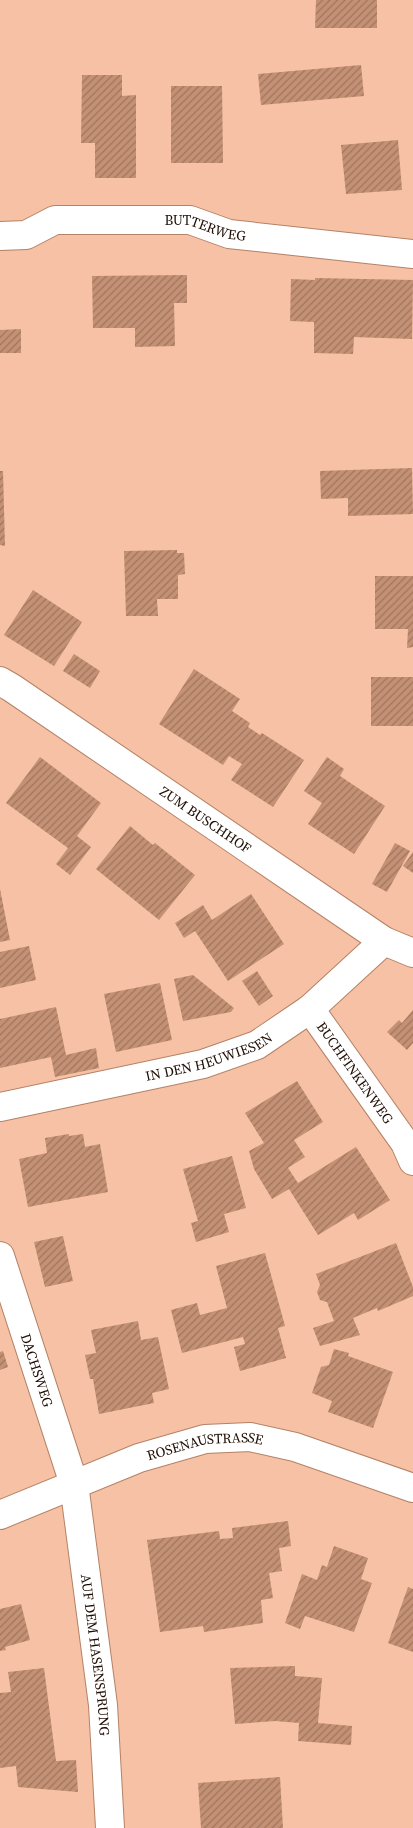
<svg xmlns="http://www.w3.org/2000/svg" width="413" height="1828" font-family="'Source Serif 4',serif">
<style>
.building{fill:url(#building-hatch)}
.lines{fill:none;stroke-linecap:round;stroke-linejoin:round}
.street-casing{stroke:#b48267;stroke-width:30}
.street{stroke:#fff;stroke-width:28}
.labels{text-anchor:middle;stroke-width:4.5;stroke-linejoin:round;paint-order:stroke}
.street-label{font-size:14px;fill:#1f0d04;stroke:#fcebe2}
</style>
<defs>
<pattern id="building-hatch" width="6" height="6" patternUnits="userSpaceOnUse" patternTransform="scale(1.25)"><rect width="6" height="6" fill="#c49175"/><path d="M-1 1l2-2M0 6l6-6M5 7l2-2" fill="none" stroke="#9f755e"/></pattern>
</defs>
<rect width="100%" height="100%" fill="#f6c1a4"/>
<path class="building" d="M316,0H377V28H315Z
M361,65L364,96L261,105L258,74Z
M82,75H122V96L136,95V178H95V143H81Z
M171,86H222L223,163H171Z
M398,140L402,190L346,194L341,145Z
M187,275V303H174L175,346L135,347V328H93L92,276Z
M315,278L413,280L412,339L354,337L353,354L314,353V322L290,321L291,279L315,280Z
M21,329V353H0V330Z
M412,468L413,514L348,516V498L321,499L320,471Z
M0,471H3L5,546L0,545Z
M177,550V553H184L185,574L178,575V599H157L158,616H126L124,551Z
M375,576H413V647L407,648L408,629H375Z
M33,590L82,622L54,666L4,635Z
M74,654L100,671L90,688L63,671Z
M194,669L240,699L232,711L250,723L248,727L260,735L262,733L304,760L273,807L231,780L242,764L229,756L223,765L159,724Z
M371,677H413V726H371Z
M40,757L101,803L77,836L91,847L70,875L56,864L68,848L6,803Z
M327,757L344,769L340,776L385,806L354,854L308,824L322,803L304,791Z
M130,826L153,845L155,843L195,875L159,920L96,869Z
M395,843L410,851L387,892L372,884Z
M413,852V873L403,866Z
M0,889L10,940L0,942Z
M251,894L284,944L228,981L195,931L184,938L175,923L203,905L212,920Z
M29,946L36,980L0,988V952Z
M257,971L273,996L259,1006L242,981Z
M193,975L234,1008L231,1012L183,1021L174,979Z
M160,983L172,1040L116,1052L104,994Z
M56,1007L66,1055L96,1048L99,1068L55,1077L51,1057L0,1068V1019Z
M413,1010V1043L407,1050L387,1032L399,1020L402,1023Z
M297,1081L323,1122L294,1140L305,1157L280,1173L288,1168L298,1183L356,1147L390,1200L358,1220L354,1213L318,1235L289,1189L272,1199L254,1169L249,1151L264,1143L245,1113Z
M69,1134V1136L83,1134L85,1147L100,1144L108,1192L28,1207L19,1159L47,1153L45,1138Z
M232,1156L246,1208L224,1214L229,1232L196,1242L191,1223L198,1221L183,1169Z
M63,1236L73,1281L45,1287L34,1242Z
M396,1243L413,1287V1296L378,1311L377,1308L353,1318L360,1335L320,1346L313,1328L334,1321L327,1302L320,1300L317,1292L320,1285L316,1274Z
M265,1253L285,1326L278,1328L286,1358L240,1371L234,1347L245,1344L243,1337L182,1353L171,1310L197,1303L200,1315L227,1308L216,1266Z
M138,1321L141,1340L158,1337L169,1389L152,1393L154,1403L99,1414L93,1379H90L85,1355L96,1353L91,1330Z
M334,1349L349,1353L348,1356L393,1372L373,1428L328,1412L332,1401L312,1393L321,1367L329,1365Z
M3,1351L8,1367L0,1370V1352Z
M288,1521L291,1546L279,1548L282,1571L269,1573L273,1598L261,1600L263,1623L204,1632L203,1626L160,1632L147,1540L219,1531L220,1539L233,1538L232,1528Z
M334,1546L368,1558L361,1579L372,1583L354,1632L305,1616L300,1629L285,1623L302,1574L317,1580L322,1565L327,1567Z
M408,1587L413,1589V1652L388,1643Z
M21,1604L30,1640L5,1647L6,1650L0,1651V1609Z
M295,1666V1676L322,1678L318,1723L352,1726L351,1745L298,1741L299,1723L275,1721L235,1724L230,1668Z
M44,1668L56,1761L76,1760L78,1792L18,1787L16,1766L0,1768V1693L11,1692L8,1672Z
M280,1777L283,1828H201L198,1783Z"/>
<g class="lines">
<g class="street-casing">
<g id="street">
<path id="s1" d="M0,236L26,235L55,220H190L229,234L413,254"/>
<path id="s2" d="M0,681L12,688L384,941L413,953"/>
<path id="s3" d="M310,1009L405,1143L413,1161"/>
<path id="s4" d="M0,1107L203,1064L257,1045L310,1009L384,941"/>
<path id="s5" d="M0,1256L74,1484L103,1705L110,1828"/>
<path id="s6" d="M0,1515L139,1458L205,1439L250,1437L295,1447L413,1488"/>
</g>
</g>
<use href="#street" class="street"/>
</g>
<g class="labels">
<g class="street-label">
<text dy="5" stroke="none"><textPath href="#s1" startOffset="210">BUTTERWEG</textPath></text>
<text dy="5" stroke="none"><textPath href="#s2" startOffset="248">ZUM BUSCHHOF</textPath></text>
<text dy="5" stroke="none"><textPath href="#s4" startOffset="215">IN DEN HEUWIESEN</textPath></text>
<text dy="5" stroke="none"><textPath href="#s3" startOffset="78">BUCHFINKENWEG</textPath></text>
<text dy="5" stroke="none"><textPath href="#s5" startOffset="120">DACHSWEG</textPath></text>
<text dy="5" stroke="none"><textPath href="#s6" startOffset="218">ROSENAUSTRASSE</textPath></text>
<text dy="5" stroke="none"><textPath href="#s5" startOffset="412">AUF DEM HASENSPRUNG</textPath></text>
</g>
</g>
</svg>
